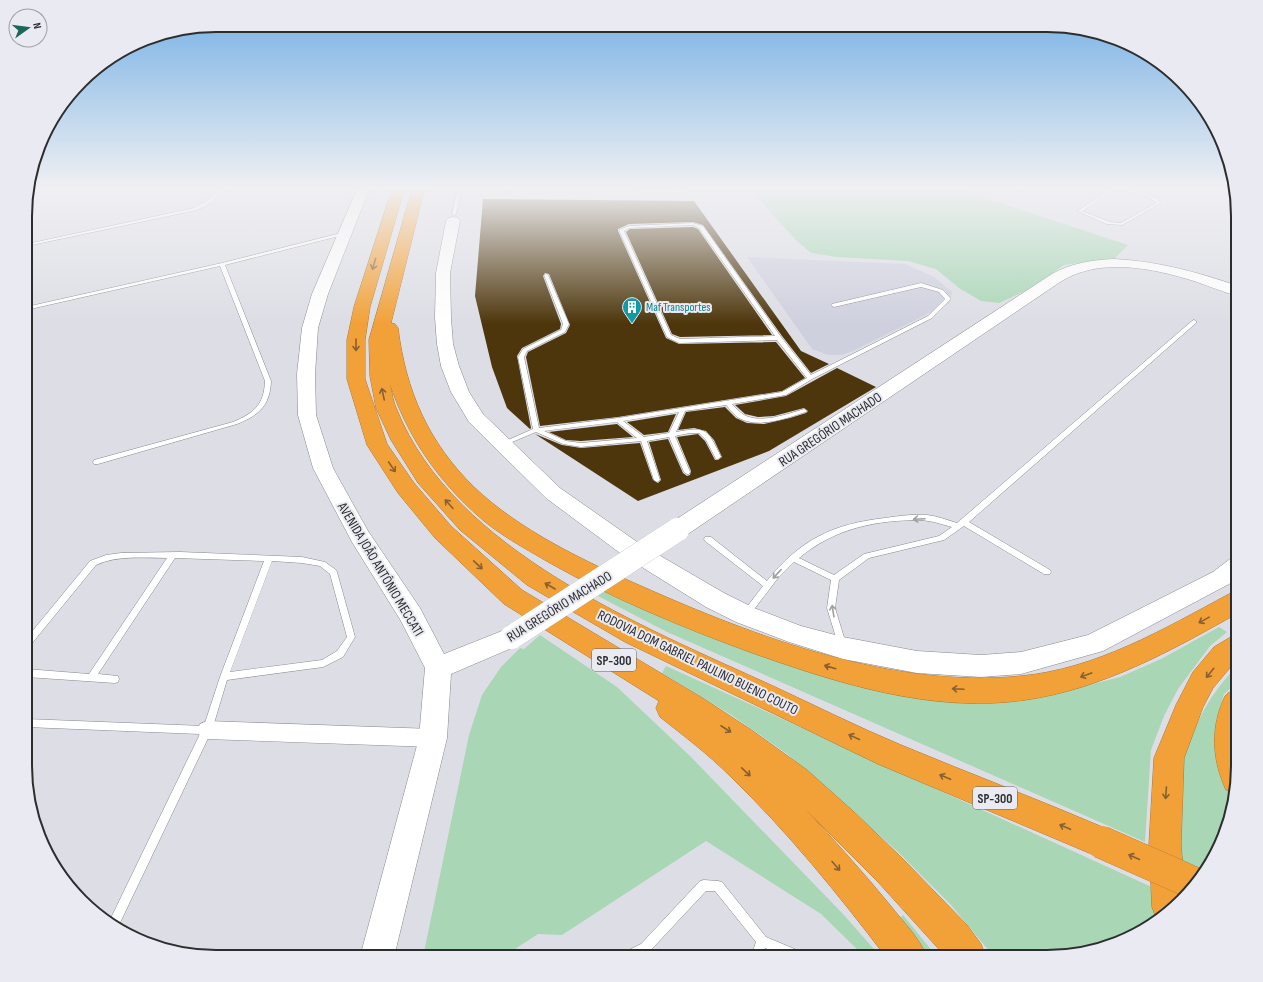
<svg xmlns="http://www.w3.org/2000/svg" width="1263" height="982" font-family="'Sofia Sans Condensed',sans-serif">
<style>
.built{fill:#ced0de}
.green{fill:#a9d6b5}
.building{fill:#4d360c}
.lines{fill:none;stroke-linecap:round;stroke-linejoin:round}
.lane-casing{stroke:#87888e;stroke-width:1}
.street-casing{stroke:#87888e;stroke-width:1}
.secondary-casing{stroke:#87888e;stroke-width:1}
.highway-casing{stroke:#ad7835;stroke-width:1}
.lane{fill:#fff;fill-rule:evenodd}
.street{fill:#fff;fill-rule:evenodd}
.secondary{fill:#fff;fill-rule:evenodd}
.highway{fill:#f2a138;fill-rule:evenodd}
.secondary-bridge-casing{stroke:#87888e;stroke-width:24;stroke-linecap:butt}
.highway-bridge-casing{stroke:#ad7835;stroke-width:33;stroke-linecap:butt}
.secondary-bridge{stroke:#fff;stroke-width:24}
.highway-bridge{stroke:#f2a138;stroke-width:32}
.oneway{stroke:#856133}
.oneway2{stroke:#a0a0a1}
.labels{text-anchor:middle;stroke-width:4;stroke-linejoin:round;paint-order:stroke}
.far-culture-label{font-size:12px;fill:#0d838f;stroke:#eaebf2;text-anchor:start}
.shield{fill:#eaebf2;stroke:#65666a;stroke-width:1}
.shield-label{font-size:13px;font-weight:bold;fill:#2c2d2f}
.street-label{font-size:14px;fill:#2c2d2f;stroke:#eaebf2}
.rim{fill:none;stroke:#2c2d2f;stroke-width:2}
</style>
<rect width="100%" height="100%" fill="#dddee5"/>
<path class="built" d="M747,257L905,264L934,277L952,292L950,303L853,351L841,355H828L812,349Z"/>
<path class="green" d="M823,187H952L1128,245L1115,258L1064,265L1034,287L999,303L981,301L959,288L936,269L908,261L837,257L811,253L796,240L752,192Z
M606,590L806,669L1077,688L1120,677L1161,659L1219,627L1227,632L1210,646L1178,689L1164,716L1151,750L1145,842L667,632L598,596Z
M540,635L617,687L691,757L843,914L881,957H865L821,914L706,841L562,935L538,934L503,957H423L469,735L482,695L501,667L520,648L524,649Z
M666,666L1156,889L1161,913L1121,942L1047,957H994L951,905L897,851L787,754L733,716L662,673Z
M1238,666V682L1224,694L1216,721V747L1224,781L1233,798L1223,840L1204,871L1176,858C1177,833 1176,807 1179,782C1183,743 1209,692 1238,666Z
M903,915L937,957H929L900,918Z"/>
<path class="building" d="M483,199L694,201L801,351L829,364L811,373L782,336L703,225L693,222L629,224L618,229V231L666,338L679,344L776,342L805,378L782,391L618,417L540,426L526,357L528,352L566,333L570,325L549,274L545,273L543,276L561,324L560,329L522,348L517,356L531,428L530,429L507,408L492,367L475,296Z
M693,227L698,229L772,335L680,337L672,334L626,232L630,229Z
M837,368L876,387L769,451L638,501L535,434L562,445L581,448L640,443L653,480L658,483L661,480L649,442L668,439L683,473L687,476L690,475L691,471L677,437L698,434L705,441L715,460H718L722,457L714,440L706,431L694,428L678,430L686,412L725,407L736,418L747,423L764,424L790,418L806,413L808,411L804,408L774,416L758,417L745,414L735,405L786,396Z
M676,414L668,432L644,435L627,422Z
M617,424L633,437L581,441L566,440L549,432Z"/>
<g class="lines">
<g class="lane-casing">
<path id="lane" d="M223,187H227C218,197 209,205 197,210L27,246V244L194,208L210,199Z
M458,187H462L456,214L454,215L452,214Z
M632,187H636L646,191L773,187H800L798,188L645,193Z
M1139,187H1144L1138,190L1155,197L1161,203L1122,225L1107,224L1077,211L1113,188L1134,189ZM1115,190C1129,191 1146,192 1156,203L1121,223L1110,222L1082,211Z
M1229,187H1232L1233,188H1230Z
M693,223L703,226L781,337L811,375L928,316L945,299L939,292L921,287L834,307L831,305L832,304L921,283L943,290L951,299L932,318L812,379L786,395L732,404C736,408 739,412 744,415C761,424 787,414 804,409L807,411L806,412C786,418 759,429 739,418C734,415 730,409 726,405L685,411L676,432C707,426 708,430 721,457L718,459H716L706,440L699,433H690L675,436L690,472L689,474H687L684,472L669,437L647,441L660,480L657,482L654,480L641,441L581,447L563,444L536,432L505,445H501L500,444L501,443L533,429L518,357L523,349L561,330L563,324L544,275L546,274L548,275L569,324L565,332L527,351L524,357L539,428L618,418L782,392L807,378L777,340L679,343L667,337L619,230L629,226ZM693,225L699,228L775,336L680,339L671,335L624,231L630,228ZM679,412L669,433L644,437L623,421ZM617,422L637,438L581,443L566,441L544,431Z
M345,232H347V234L225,265L271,381C270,406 259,415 237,424L98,464H94L93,462L94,460L233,422C254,413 264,405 265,381L220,266L26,310V307L222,263Z
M1194,320L1196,321V323L969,522L1050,570L1051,572L1050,574H1044L964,526L944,540L869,558L839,580L835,608L846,644L845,646L842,647L839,646L838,644L827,608L831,580L794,562L778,578L749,616L746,617L743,616L742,614L743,612L763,586L705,541L704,539L705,537H711L767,581C800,540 832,524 885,518C899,516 913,514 927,515C937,516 947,520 957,523L1192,321ZM922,520L934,522L952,527L939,536L864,554L834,575L799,558C835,528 876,520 922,520Z
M180,552L302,557L325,562L336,570L337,572L355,637L343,657L323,667L227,680L212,730L118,927L109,922L110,920L200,734L26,727V719L204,726L220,677L264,561L175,558L98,674L118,676L119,679L118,682L115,683L26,677V669L89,674L167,558C144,558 117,555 96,565L29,647L26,648V639L90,561L106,555L121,553ZM272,561L302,563L320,566L330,574L347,637L337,651L322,660L230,672Z
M704,880L718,881L722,882L766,937L804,953L806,957H786L765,948L763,957H751L756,942L715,891H706L649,952L639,957H621L623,953L641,944L700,881Z"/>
</g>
<g class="street-casing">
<path id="street" d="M207,721L433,729L440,732L443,738L440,744L433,747L207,739L200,736L197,730L200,724Z"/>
</g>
<g class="secondary-casing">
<path id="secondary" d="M358,187H370L328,294L318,328L315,374L316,415L333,468L368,531L420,608L444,654L512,627L521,630L525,637L521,644L451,674L447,738L394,957H360L419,738L425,668L401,621L352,542L313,468L298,415L297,374L302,328L312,294Z
M453,217L458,218L460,221L450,273L451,318L453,344L459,366L469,392L483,414L560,488L640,544L724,593L754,608L801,626L843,637L917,651L981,655L1021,652L1088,635L1213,572L1230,559L1238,556V578L1229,584L1103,651L1021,674L981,677L917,673L843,659L789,642L736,622L706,607L624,556L546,498L469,422L451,392L441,366L437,344L435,318L436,273L446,221L448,218Z
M1114,259C1157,261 1197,272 1238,286V296C1223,292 1209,286 1194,281C1152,268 1099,257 1060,282L685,536L677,538L669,536L666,530L669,524L1052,274C1071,263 1093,260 1114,259Z"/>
</g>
<g class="highway-casing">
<path id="highway" d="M393,187H405L370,307L365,340V379L387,444L414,483L451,526L522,590L704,699L750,729L807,770L854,812L902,858L967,925L981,944L986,957H946L878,882L805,809C834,840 863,872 890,905C903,922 919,937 927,957H886C838,894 787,831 730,776C708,754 684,736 660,717L656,708L659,701L504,604L435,538L398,493L367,445L347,379V340L354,307Z
M413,187H425L391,323L395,324L398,328C406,391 428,442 474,487C519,530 584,561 641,586C756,637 893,689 1021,676C1096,669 1164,629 1229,594L1238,591V613C1171,651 1102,689 1025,700C931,714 834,682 747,651C679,626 612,598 550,563C526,549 496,533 476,514C436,478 407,435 390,384C392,393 393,402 397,410C454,551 644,627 773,686C816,706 858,727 901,745C971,774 1042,801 1112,831L1117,842L1112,853L1101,858L878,764L625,642L527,585L460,530L418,483L391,440L376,408L370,376L369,340Z
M1238,635V660L1234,663L1213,688L1203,707L1184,758L1181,844L1185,896L1156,917L1152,907L1149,844L1154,758L1176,705L1193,672L1214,647L1229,638Z
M1238,690V779L1234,793L1226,790C1212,759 1210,728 1225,696L1228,693Z"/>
</g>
<use href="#lane" class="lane"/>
<use href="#street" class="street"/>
<use href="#secondary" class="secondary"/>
<use href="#highway" class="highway"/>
<g class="secondary-bridge-casing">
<path id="secondary-bridge" d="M512,637L677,530"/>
</g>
<g class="highway-bridge-casing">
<path id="highway-bridge" d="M1101,842L1196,884"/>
</g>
<use href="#secondary-bridge" class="secondary-bridge"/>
<use href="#highway-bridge" class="highway-bridge"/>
</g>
<defs><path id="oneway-shaft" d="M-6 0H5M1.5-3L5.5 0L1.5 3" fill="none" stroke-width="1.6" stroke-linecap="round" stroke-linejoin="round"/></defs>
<g class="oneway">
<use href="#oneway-shaft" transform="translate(374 264) rotate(106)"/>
<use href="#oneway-shaft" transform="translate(356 345) rotate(90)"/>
<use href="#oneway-shaft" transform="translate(383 394) rotate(-102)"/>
<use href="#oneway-shaft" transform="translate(392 467) rotate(56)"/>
<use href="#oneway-shaft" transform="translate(449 504) rotate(-132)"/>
<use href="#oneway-shaft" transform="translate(478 565) rotate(43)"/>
<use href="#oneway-shaft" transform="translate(550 586) rotate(-150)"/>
<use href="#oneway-shaft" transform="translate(1204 620) rotate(151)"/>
<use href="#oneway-shaft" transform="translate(830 667) rotate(-164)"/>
<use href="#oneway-shaft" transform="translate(1210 673) rotate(129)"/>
<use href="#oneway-shaft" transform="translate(1086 675) rotate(160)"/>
<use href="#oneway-shaft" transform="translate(958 689) rotate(-177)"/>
<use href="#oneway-shaft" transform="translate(726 729) rotate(33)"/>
<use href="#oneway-shaft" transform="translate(854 737) rotate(-155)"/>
<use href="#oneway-shaft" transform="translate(746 772) rotate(43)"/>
<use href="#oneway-shaft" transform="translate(945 777) rotate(-157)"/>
<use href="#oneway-shaft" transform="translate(1166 793) rotate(94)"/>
<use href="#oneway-shaft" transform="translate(1065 827) rotate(-157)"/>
<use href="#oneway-shaft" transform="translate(1134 857) rotate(-156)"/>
<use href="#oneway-shaft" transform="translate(836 866) rotate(49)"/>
</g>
<g class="oneway2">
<use href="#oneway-shaft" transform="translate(919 519) rotate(177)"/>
<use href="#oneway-shaft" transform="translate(777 574) rotate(133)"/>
<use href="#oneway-shaft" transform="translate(833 611) rotate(-99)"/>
</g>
<linearGradient id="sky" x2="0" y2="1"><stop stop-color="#74afe5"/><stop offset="0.58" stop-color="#f0f0f3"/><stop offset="1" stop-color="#f0f0f3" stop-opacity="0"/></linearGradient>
<rect width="1263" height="324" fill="url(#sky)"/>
<defs>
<g id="building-pin" transform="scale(1)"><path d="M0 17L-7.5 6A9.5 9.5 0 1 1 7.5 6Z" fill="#0f9aa8" stroke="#eaebf2"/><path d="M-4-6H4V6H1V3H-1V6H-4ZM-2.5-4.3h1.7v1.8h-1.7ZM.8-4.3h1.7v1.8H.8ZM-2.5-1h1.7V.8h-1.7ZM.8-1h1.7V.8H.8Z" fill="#fff"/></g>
</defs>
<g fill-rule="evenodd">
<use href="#building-pin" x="632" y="307"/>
</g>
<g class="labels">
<g class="far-culture-label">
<text x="646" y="311">Maf Transportes</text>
</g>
<g class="shield">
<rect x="592" y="649" width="44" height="22" rx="3"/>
<rect x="973" y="787" width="44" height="22" rx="3"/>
</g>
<g class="shield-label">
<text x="614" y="665">SP-300</text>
<text x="995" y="803">SP-300</text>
</g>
<g class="street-label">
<text transform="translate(830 429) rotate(-34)" y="5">RUA GREGÓRIO MACHADO</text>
<text transform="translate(381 569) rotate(59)" y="5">AVENIDA JOÃO ANTÔNIO MECCATI</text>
<text transform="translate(559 606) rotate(-32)" y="5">RUA GREGÓRIO MACHADO</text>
<text transform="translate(698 662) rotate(26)" y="5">RODOVIA DOM GABRIEL PAULINO BUENO COUTO</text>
</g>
</g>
<path d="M0 0H1263V982H0ZM216 32H1047A184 184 0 0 1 1231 216V766A184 184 0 0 1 1047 950H216A184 184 0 0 1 32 766V216A184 184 0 0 1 216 32Z" fill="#eaebf2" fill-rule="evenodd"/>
<path class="rim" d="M216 32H1047A184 184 0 0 1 1231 216V766A184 184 0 0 1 1047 950H216A184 184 0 0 1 32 766V216A184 184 0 0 1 216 32Z"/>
<g transform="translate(28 28) rotate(76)"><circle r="19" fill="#eaebf2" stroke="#9e9fa4"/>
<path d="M0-3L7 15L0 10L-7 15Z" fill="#1d665c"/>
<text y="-6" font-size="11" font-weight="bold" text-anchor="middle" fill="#2c2d2f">N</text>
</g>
</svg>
